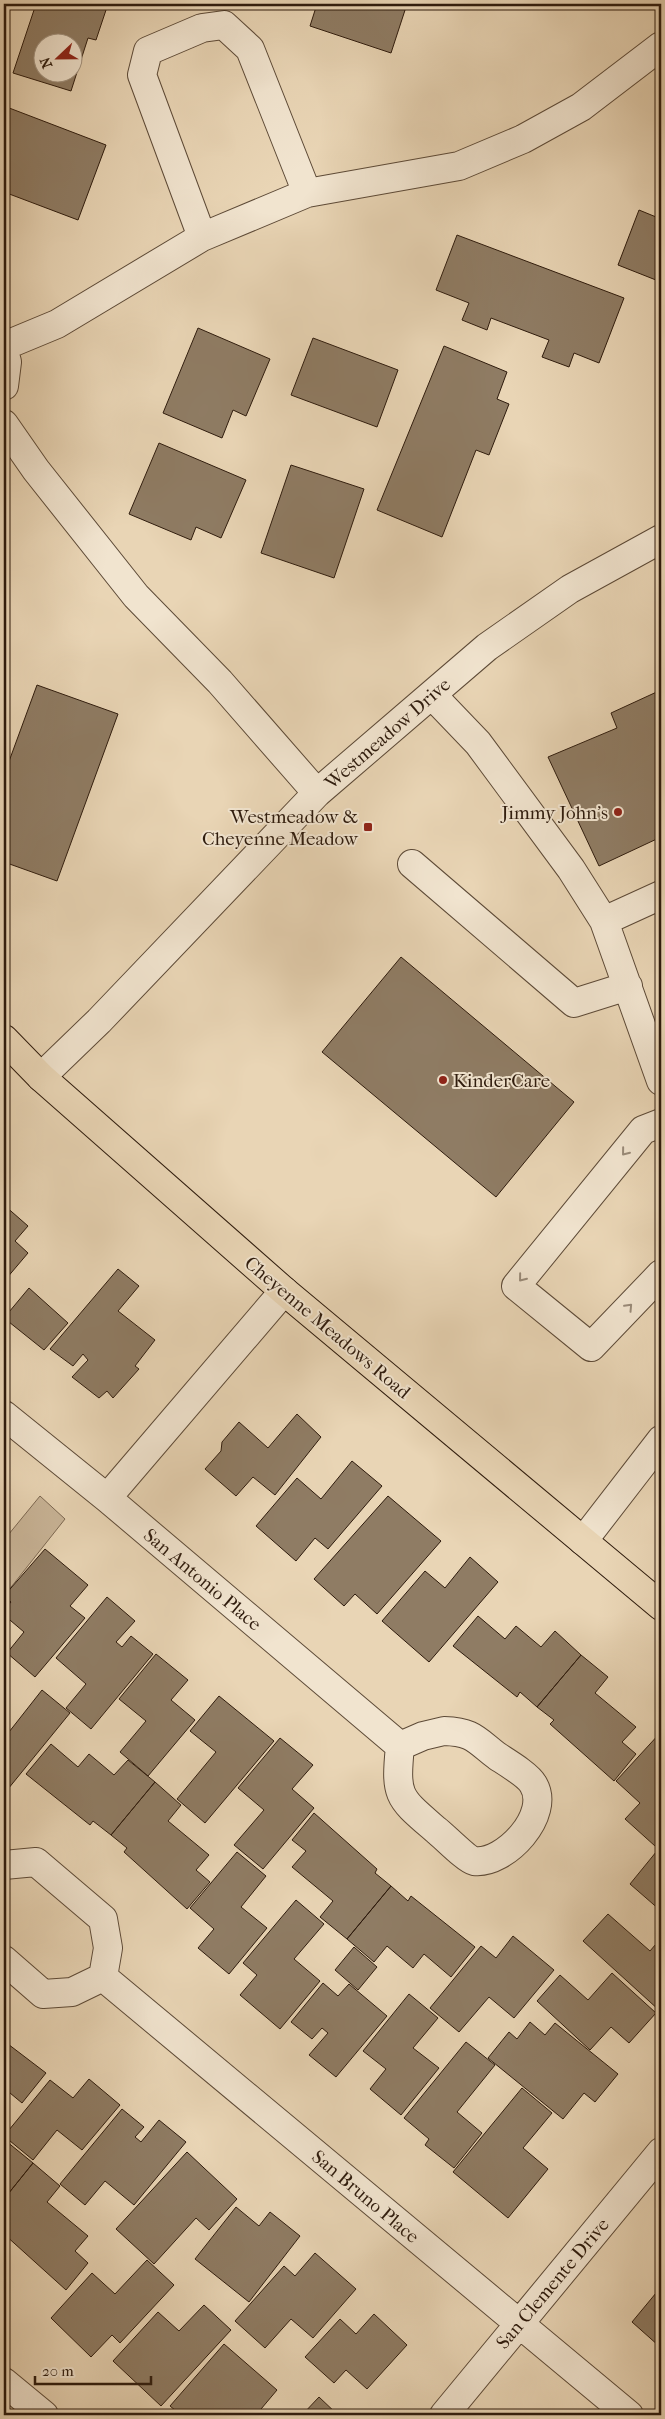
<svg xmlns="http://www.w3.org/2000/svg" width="665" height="2419" font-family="'IM FELL French Canon',serif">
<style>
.green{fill:#c9b598;stroke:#7c6852}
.building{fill:#8f7c64;stroke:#2e1b0d;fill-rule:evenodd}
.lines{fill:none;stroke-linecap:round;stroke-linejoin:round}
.minor-casing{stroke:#5d4a37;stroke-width:30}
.major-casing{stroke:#2e1b0d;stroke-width:30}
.minor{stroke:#f1e4cf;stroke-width:28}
.major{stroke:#e9d5b5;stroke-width:28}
.oneway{stroke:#998a78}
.poi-dot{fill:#8f2418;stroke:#f1e4cf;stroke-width:2}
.labels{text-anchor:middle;stroke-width:4;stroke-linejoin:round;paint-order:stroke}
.street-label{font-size:19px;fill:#2e1b0d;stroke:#f1e4cf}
.poi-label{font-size:19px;fill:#2e1b0d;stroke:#f1e4cf;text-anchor:end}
</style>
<rect width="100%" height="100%" fill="#e9d5b5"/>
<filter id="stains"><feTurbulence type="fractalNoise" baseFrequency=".004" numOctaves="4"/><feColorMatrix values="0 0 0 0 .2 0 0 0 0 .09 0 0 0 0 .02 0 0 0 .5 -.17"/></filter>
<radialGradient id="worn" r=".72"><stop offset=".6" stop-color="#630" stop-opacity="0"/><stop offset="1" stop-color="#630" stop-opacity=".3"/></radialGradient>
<path class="green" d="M40,1496L65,1519L4,1596V1540Z"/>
<path class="building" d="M36,4H108L96,40L88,38L71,91L13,73ZM42,42H72V72H42Z
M317,4H407L391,53L310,26Z
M4,106L106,145L78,220L4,192Z
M639,210L661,219V282L618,265Z
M457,235L624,298L599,363L574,353L569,367L542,357L549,340L491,318L487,330L462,320L469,303L436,290Z
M198,328L270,359L246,416L233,410L222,438L163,413Z
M313,338L398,370L377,427L291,395Z
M444,346L507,372L497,399L509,404L489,455L476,450L442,537L377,510Z
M159,443L246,480L221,538L196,527L191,540L129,514Z
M291,465L364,489L334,578L261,553Z
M37,685L118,714L57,881L4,862V775Z
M661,690V837L599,866L548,757L617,728L611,713Z
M401,957L574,1102L496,1197L322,1052Z
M4,1205L28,1226L15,1241L28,1253L6,1279L4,1278Z
M118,1269L139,1286L118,1311L155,1340L135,1366L139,1369L113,1398L107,1391L99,1398L72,1377L88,1360L83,1354L73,1366L50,1349Z
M29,1288L68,1323L44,1350L4,1318Z
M297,1414L321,1437L275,1495L253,1477L236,1496L205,1469L221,1451L222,1442L239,1422L268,1448Z
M352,1461L382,1486L328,1549L315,1538L296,1561L256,1526L297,1478L321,1499Z
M388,1496L441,1541L377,1614L355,1594L344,1606L314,1579Z
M45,1549L88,1585L70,1606L85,1618L35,1677L7,1653L24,1632L4,1615V1610L11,1602L4,1596Z
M470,1557L498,1582L429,1662L382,1621L425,1571L445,1588Z
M107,1597L135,1621L116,1642L122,1647L131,1636L153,1654L91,1729L66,1708L86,1684L56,1658Z
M478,1616L505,1639L516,1626L541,1647L555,1631L581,1655L537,1707L520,1692L517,1697L453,1646Z
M156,1654L188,1680L171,1700L195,1720L148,1776L120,1752L146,1721L119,1699Z
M581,1655L608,1677L595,1693L636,1727L622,1742L636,1754L614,1781L550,1724L554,1720L537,1707Z
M42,1690L70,1713L8,1789L4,1785V1728L9,1732Z
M219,1696L274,1741L205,1823L177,1799L216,1752L190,1731Z
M661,1732V1839L655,1846L625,1819L640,1803L616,1781Z
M280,1738L313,1765L292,1789L314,1808L263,1869L234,1845L264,1810L238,1788Z
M51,1744L78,1767L89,1754L114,1775L128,1760L155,1782L111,1835L93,1821L90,1825L26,1774Z
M155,1782L181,1805L168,1821L209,1855L196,1870L210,1882L187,1909L124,1852L127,1848L111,1835Z
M314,1813L377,1869L375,1873L391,1886L347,1939L320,1917L333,1901L292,1867L306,1851L292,1840Z
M661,1846V1911L630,1884Z
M237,1852L266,1876L241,1907L267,1928L229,1974L198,1948L214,1929L190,1908Z
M391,1886L408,1901L411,1896L475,1947L451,1977L424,1954L413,1968L387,1946L374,1962L347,1939Z
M296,1900L324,1924L294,1959L320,1981L280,2029L240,1995L257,1975L243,1963Z
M608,1914L650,1951L661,1938L660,2011L583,1941Z
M513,1936L554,1970L514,2018L489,1997L459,2032L430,2008L481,1946L496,1958Z
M354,1947L377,1967L358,1990L335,1970Z
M612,1973L656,2013L629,2043L611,2027L590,2050L537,2001L560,1975L588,2000Z
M323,1983L338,1996L349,1984L387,2016L336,2077L309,2055L328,2033L322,2028L312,2039L291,2022Z
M409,1994L438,2018L413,2048L439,2068L401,2115L370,2089L386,2069L363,2051Z
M530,2022L545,2035L555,2023L618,2074L595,2102L584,2093L563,2119L488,2058L509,2032L517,2039Z
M4,2041L46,2073L22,2103L4,2088Z
M466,2042L495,2065L457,2112L482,2133L454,2168L425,2145L429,2139L404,2118Z
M89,2079L120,2105L82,2150L57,2130L33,2160L4,2136L50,2080L73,2098Z
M522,2088L552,2113L523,2148L548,2169L508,2218L453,2172Z
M122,2109L144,2127L135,2137L141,2142L159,2120L186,2142L134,2205L105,2181L85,2205L60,2184Z
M6,2141L33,2163L4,2199V2143Z
M187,2152L237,2199L209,2230L196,2218L154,2264L116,2229Z
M33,2163L60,2186L47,2202L88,2236L75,2251L88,2263L66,2290L4,2234V2199Z
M236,2207L259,2226L270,2212L300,2236L249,2302L195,2259Z
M315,2253L356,2289L313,2338L291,2319L265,2348L235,2321L284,2266L295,2276Z
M147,2260L174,2285L120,2343L112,2335L91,2357L51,2318L92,2273L115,2294Z
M661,2287V2343L659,2346L632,2322Z
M204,2305L231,2330L161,2406L113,2361L158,2312L179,2331Z
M374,2314L407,2345L367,2389L346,2370L334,2383L305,2357L340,2319L356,2334Z
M224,2344L277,2390L256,2415H181L170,2406Z
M319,2397L338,2415H302Z"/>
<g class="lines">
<g class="minor-casing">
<path id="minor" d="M202,237L142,75L148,51L202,28L224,25L250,49L307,193
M4,346L57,324L202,237L307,193L459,166L523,139L581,107L661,46
M4,351L7,362L4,386
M4,424L36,470L136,596L220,682L317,793
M432,695L478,743L571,869L604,921L661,1081
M412,864L574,1003L628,986
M604,921L661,895
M41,1077L99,1021L317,793L487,647L570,589L661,539
M661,1123L643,1130L516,1286L591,1347L661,1274
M4,1415L107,1498L400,1746
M107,1498L284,1291
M583,1541L661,1440
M444,1731C473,1732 475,1739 497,1756C506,1762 528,1775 533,1784C552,1814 505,1865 474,1861C466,1859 444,1836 436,1830C398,1797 395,1797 400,1746L423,1736Z
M4,1865L36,1862L103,1919L108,1948L103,1977
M4,1960L43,1994L72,1992L103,1977
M103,1977L629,2415
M4,2382L44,2415
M444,2415L661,2152"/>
</g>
<g class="major-casing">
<path id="major" d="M4,1039L41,1077L284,1291L661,1606"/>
</g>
<use href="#minor" class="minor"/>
<use href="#major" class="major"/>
</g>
<defs><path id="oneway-chevron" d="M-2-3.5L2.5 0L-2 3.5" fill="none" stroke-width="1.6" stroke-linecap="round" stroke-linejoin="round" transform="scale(1.25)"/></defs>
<g class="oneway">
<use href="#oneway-chevron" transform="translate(625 1152) rotate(129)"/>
<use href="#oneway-chevron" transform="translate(522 1278) rotate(129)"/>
<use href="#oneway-chevron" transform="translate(629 1307) rotate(-47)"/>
</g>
<g class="poi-dot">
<circle cx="618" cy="812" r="5"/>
<rect x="363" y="822" width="10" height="10" rx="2.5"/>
<circle cx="443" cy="1080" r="5"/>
</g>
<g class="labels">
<g class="street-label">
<text transform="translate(387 733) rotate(-41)" y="7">Westmeadow Drive</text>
<text transform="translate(328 1327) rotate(40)" y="7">Cheyenne Meadows Road</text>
<text transform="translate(203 1579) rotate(40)" y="7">San Antonio Place</text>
<text transform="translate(366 2196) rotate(40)" y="7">San Bruno Place</text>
<text transform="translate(552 2283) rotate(-50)" y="7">San Clemente Drive</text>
</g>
<g class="poi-label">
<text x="608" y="819">Jimmy John's</text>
<text x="358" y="823">Westmeadow &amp;<tspan x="358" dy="22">Cheyenne Meadow</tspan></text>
<text x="453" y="1087" text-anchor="start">KinderCare</text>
</g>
</g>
<rect width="665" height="2419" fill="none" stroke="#e9d5b5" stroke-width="20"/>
<rect x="5" y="5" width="655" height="2409" fill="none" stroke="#2e1b0d" stroke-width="2.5"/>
<rect x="10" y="10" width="645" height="2399" fill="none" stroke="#2e1b0d"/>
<g transform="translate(58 58) rotate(248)"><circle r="24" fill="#f1e4cf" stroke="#a39481"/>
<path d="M0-4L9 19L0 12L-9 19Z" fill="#8f2418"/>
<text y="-8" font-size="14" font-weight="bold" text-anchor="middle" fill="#2e1b0d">N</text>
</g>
<path d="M35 2376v8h116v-8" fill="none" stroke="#2e1b0d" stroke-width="2.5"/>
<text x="42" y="2376" font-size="15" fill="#2e1b0d" stroke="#f1e4cf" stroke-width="4" paint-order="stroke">20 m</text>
<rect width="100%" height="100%" filter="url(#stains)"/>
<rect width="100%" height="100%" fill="url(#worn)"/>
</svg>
